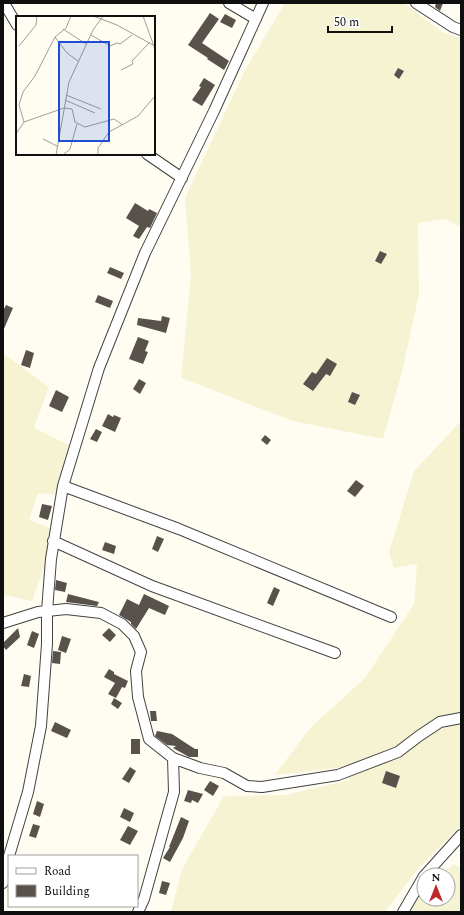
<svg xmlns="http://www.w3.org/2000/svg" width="464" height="915" font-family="Spectral,serif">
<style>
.farmland{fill:#f5f3d2}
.building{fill:#58514c}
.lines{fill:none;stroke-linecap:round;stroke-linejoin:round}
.minor-casing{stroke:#424242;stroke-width:12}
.minor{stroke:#fff;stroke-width:10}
.inset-road{fill:none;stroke:#9f9e97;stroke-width:1}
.view{fill:#1d4ed8;fill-opacity:0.15;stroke:#1d4ed8;stroke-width:2}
.inset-edge{fill:none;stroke:#0f0f0f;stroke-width:2}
</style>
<rect width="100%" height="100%" fill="#fffdf2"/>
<path class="farmland" d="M285,3H404L442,32L461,38V227L445,219L418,223L419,294L402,372L383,439L293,421L181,378L191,276L185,198L244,72Z
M3,353L49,387L34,428L73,447L58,495L38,493L29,520L52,529L46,562L32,601L3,595Z
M461,421V826L419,867L385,912H171L182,869L224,796L285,795L350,780L340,768L275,775L310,728L365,678L414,604L417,564L394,568L389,552L414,471Z
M454,864L461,869V912H409L420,892L424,889V899H448V875H441Z"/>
<path class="building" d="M436,3H443L440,11L435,7Z
M210,13L219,19L202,43L229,61L224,70L207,59L208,58L188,45Z
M225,14L236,20L232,28L220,22Z
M398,68L404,71L399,79L394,75Z
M204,78L215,85L202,106L192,100L201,87L199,86Z
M135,203L148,211L149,209L157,213L150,228L147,227L139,239L133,236L139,226L126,218Z
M380,251L387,254L381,264L375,261Z
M110,267L124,273L121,279L107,273Z
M98,295L113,301L110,308L95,302Z
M6,305L13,308L3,331V311Z
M162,316L170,318L166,333L137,325L138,318L161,321Z
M138,337L149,341L145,351L148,352L143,364L129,359Z
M26,350L34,353L30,368L21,365Z
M327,358L337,364L330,376L326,374L313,391L303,384L312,372L316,374Z
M139,379L146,383L140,394L133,389Z
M56,390L69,397L62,412L49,406Z
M352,392L360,395L355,405L348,402Z
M108,414L113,417L114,415L121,418L115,432L102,426Z
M96,429L102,432L97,442L90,439Z
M265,435L271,440L267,445L261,440Z
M356,480L364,486L355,497L347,491Z
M42,504L52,506L48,520L39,517Z
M157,536L164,539L158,552L152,549Z
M105,542L116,546L114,554L102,550Z
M56,580L67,583L65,592L55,590Z
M274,587L280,590L273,606L267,603Z
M68,594L95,601L99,602L97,606L66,602Z
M144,594L169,606L165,615L149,608L136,629L131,624V622L119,615L127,599L139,605Z
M18,628L20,637L6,650L3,646V643Z
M109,628L116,635L110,642L102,635Z
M32,631L39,634L34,648L27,645Z
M62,636L71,639L66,653L58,650Z
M53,651L61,652L60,664L52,663Z
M109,669L114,672V674L128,681L125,688L122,687L116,698L108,694L115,683L104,677Z
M24,674L31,676L29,687L21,686Z
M114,698L122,703L118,709L111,704Z
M150,711H156L157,721H151Z
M55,722L71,730L67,738L51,731Z
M157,731L172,734L195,749H198V757H189L173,748L176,746L167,745L155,736Z
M131,739H140V754H131Z
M130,767L136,771L129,783L122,779Z
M386,771L400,776L396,788L382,783Z
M210,781L219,786L213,796L204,790Z
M188,790L203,794L198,803L192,800L191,803L184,801Z
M37,801L44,804L40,817L33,814Z
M124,808L134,813L130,822L120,817Z
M181,817L189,821L183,838L170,862L163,858L170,847H169Z
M33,824L40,826L36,838L29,836Z
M128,826L138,831L130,845L120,840Z
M162,881L170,883L166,895L159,893Z"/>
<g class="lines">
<g class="minor-casing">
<path id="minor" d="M4,3L17,25
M229,3L256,19
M416,3L453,27L461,30
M147,154L182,178
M63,486L179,529L391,617
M53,541L152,586L335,653
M3,623L38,612L66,609L101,613L122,624L134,636L141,652L136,671L138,697L149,739L173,758L200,768L224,773L247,786L262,787L338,775L398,752L419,736L440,722L461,718
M9,856L28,792L41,726L47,644V611L51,559L63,486L99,368L145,253L214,111L263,3
M425,875L461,835
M3,883L9,857
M138,912L144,899L174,792L173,758
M403,912L424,876"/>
</g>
<use href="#minor" class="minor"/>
</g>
<g transform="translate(16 16)">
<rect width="139" height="139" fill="#fffdf2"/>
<path class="inset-road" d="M77,0L101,9L137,29M127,0L139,33M47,13L70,28M75,19L94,30L101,27L104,28L116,19M39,21L51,37L62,45M3,30L20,9L21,0M105,54L117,48L116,45L133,27M50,79L85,93M49,84L79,97M8,106L3,89L7,76L19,60L39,21L50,12L55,0M0,118L8,106L48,92L56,93L59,106L69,111L98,103L107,109M27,123L41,130M40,139L53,66L77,14L87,0M47,139L54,133L61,108M82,139V132L93,116L122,100L139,80"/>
<path class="view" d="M43,26H93V125H43Z"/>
<rect width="139" height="139" class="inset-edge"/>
</g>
<rect width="464" height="915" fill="none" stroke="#0f0f0f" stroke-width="8"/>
<rect x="8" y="855" width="130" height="52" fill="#ffffff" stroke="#9f9f9f"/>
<rect x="16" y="868" width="20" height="6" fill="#ffffff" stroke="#9f9f9f"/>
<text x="44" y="875" font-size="12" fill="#0f0f0f">Road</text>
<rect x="16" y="885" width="20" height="12" fill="#58514c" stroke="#9f9f9f"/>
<text x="44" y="895" font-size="12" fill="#0f0f0f">Building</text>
<g transform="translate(436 887)"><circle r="19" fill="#ffffff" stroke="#9f9f9f"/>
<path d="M0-3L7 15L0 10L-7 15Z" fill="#be2929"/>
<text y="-6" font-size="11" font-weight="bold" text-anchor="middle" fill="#0f0f0f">N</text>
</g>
<path d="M328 26v6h64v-6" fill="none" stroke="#0f0f0f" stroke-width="2"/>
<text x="334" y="26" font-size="12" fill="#0f0f0f" stroke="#ffffff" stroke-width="3" paint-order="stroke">50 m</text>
</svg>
